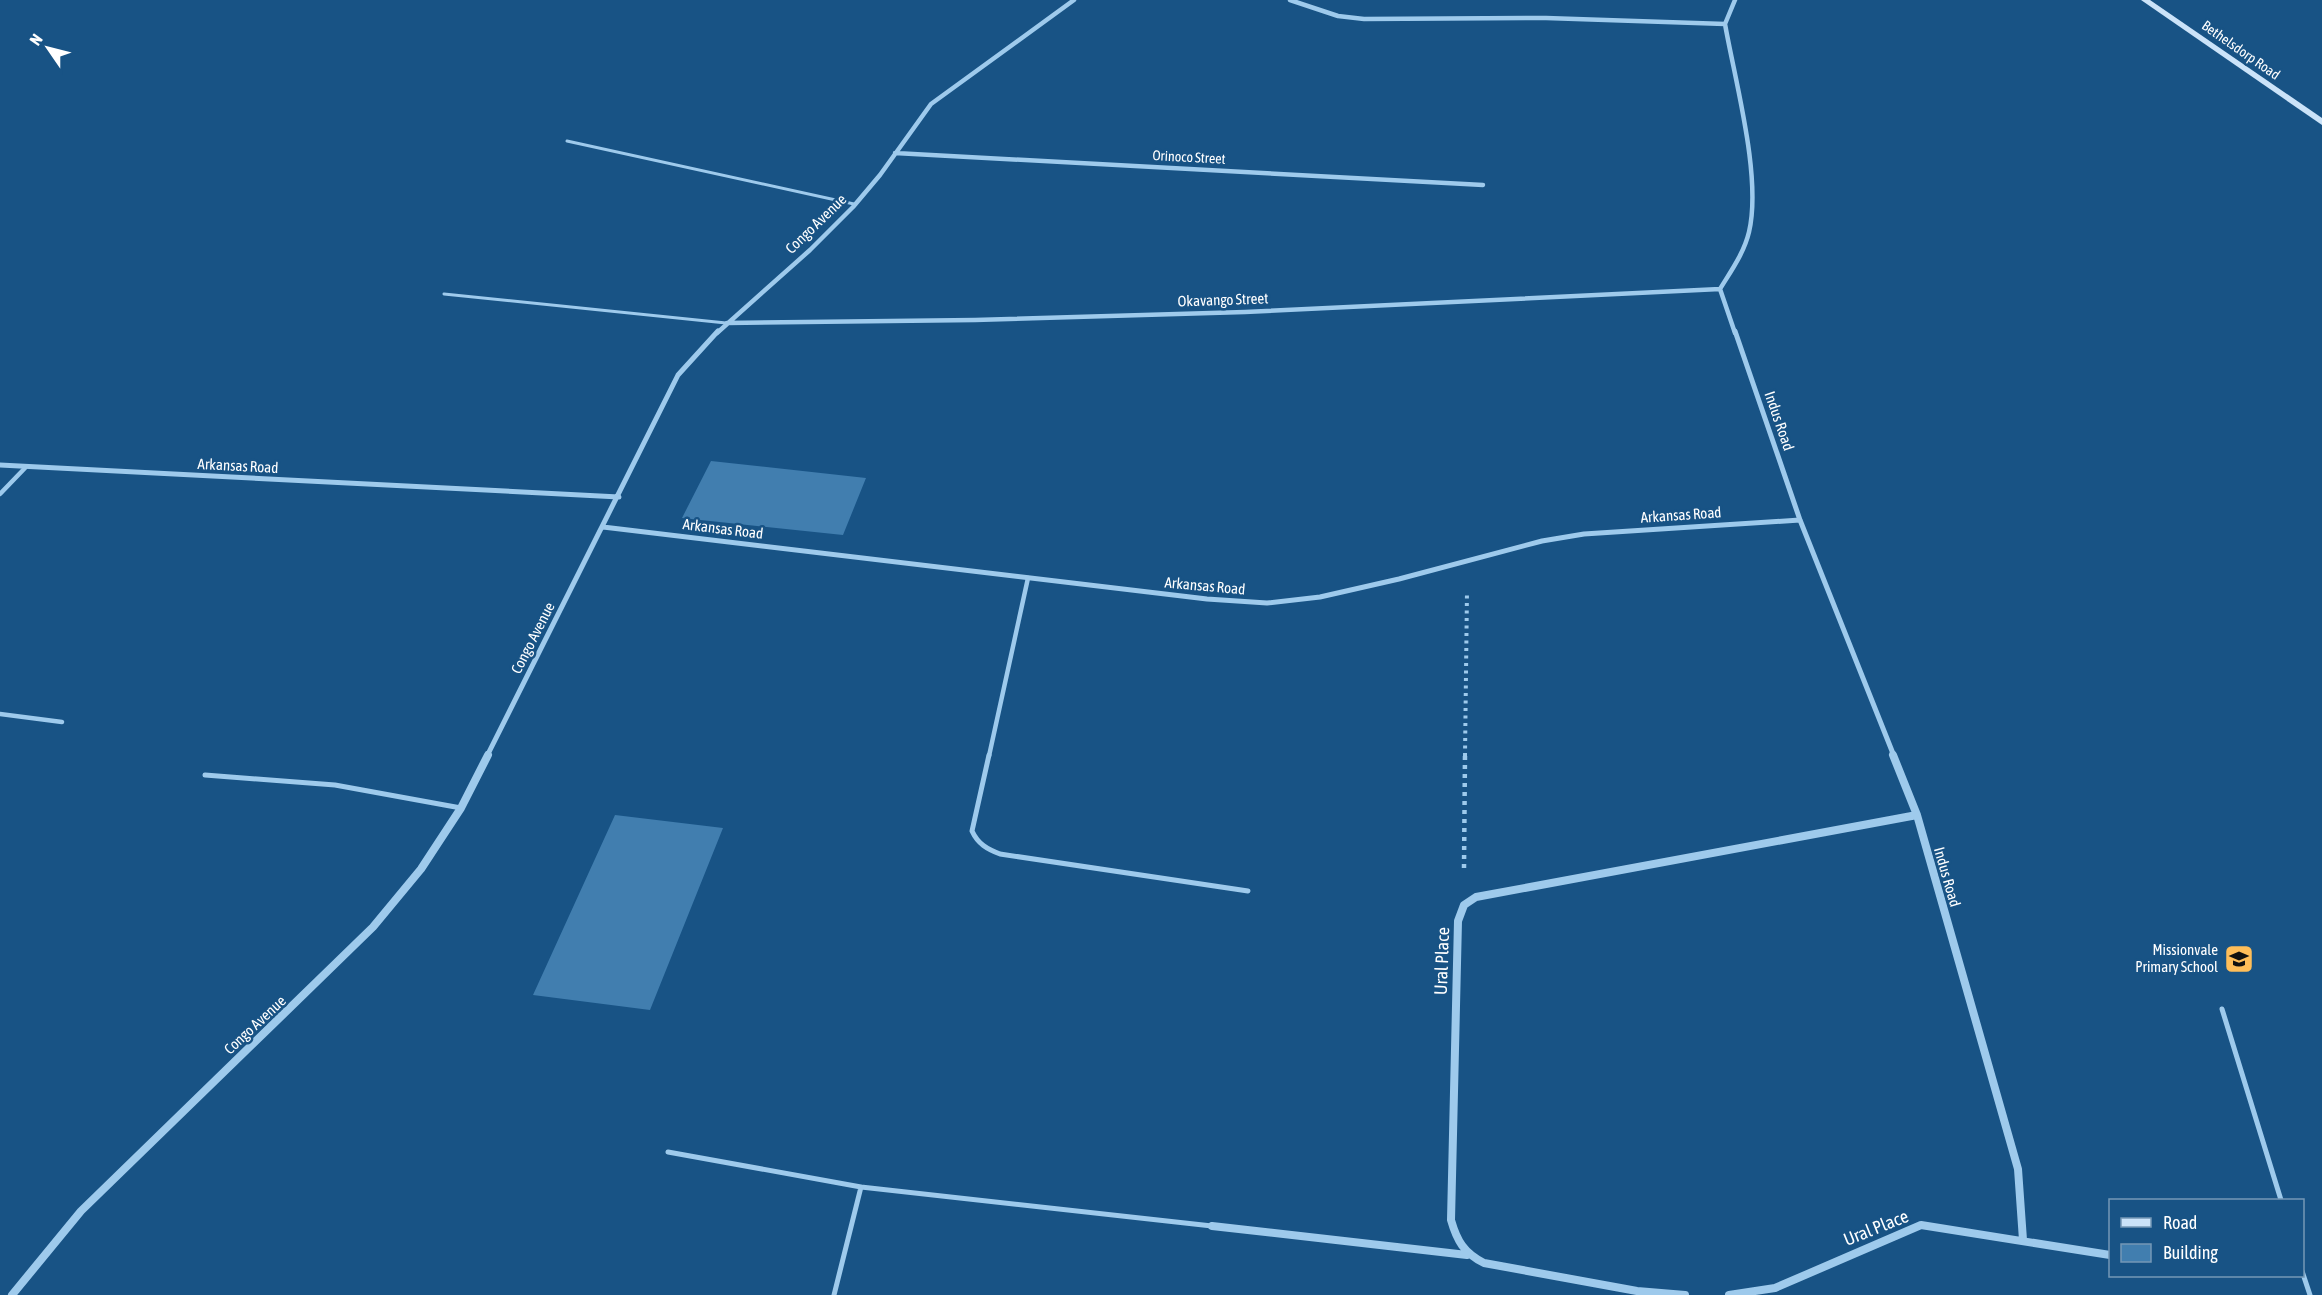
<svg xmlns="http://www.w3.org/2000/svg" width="2322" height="1295" font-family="'Asap Condensed',sans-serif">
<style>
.building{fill:#417eaf}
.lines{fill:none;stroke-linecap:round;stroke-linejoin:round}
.path-far1{stroke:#9ecaec;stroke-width:4;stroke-dasharray:3 4.5;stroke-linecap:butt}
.path{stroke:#9ecaec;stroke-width:4.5;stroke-dasharray:4 5;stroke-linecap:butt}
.service-far2{stroke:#9ecaec;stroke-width:3}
.service-far1{stroke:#9ecaec;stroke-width:4.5}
.service{stroke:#9ecaec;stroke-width:5}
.minor-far2{stroke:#9ecaec;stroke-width:4.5}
.minor-far1{stroke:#9ecaec;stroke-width:5}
.minor{stroke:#9ecaec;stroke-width:8}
.secondary{fill:#cbe3f9;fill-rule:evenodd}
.labels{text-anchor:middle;stroke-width:5;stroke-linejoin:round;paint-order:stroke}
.far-street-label{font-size:14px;fill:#fff;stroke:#185385}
.street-label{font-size:15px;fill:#fff;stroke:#185385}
.poi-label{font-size:15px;fill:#fff;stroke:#185385;text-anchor:end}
.near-street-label{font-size:18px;fill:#fff;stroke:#185385}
</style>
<rect width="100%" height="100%" fill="#185385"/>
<path class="building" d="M711,461L866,478L843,535L682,518Z
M615,815L723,828L650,1010L533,995Z"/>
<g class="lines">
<path class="path-far1" d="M1465,756L1467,591"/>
<path class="path" d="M1464,868L1465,755"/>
<path class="service-far2" d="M567,141L854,204
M444,294L726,323"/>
<path class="service-far1" d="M0,494L25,468
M0,714L62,722
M989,756L1028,578"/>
<path class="service" d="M989,755L972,831C978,844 987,849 1000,854L1248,891
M205,775L335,785L461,808
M2222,1009L2281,1200
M668,1152L861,1187L1212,1226
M2302,1271L2310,1295
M834,1295L861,1187"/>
<path class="minor-far2" d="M1290,0L1338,16L1364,19L1546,18L1725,24C1735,81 1762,177 1749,232C1744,253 1731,271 1720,289L1735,333
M1725,24L1735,0
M895,153L1483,185
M727,323L975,320L1245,312L1720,289
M717,333L810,250L853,207L880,175L931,104L1074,0"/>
<path class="minor-far1" d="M1735,331L1800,520L1894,756
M0,465L619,497
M603,527L1207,599L1267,603L1320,597L1399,579L1542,541L1584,534L1800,520
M487,756L678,375L718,331"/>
<path class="minor" d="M1893,755L1917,815L2018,1169L2023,1240
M1212,1226L1467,1255
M12,1295L81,1211L373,927L421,869L461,808L488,755
M1685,1295L1637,1291L1484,1263C1464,1253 1457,1241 1451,1220L1458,921L1464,905L1476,897L1917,815
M1729,1295L1775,1288L1921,1225L2110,1255"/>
<path class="secondary" d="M2141,0H2150L2322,118V125Z"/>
</g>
<defs>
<g id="school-square" transform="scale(1.5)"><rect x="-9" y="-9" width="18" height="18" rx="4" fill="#ffbe59" stroke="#185385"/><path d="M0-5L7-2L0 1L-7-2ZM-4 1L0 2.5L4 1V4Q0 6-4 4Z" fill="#111"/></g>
</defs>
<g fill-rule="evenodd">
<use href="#school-square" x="2239" y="959"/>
</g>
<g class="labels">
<g class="far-street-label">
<text transform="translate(2241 50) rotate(35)" y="5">Bethelsdorp Road</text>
<text transform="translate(1189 157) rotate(3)" y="5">Orinoco Street</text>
</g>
<g class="street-label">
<text transform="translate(816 224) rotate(-44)" y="5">Congo Avenue</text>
<text transform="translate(1223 300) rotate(-2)" y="5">Okavango Street</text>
<text transform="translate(1779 421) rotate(71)" y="5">Indus Road</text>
<text transform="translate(238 466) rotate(3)" y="5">Arkansas Road</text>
<text transform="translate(1681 515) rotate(-4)" y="5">Arkansas Road</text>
<text transform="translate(723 529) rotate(7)" y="5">Arkansas Road</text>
<text transform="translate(1205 586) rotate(5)" y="5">Arkansas Road</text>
<text transform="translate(533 638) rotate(-63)" y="5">Congo Avenue</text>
<text transform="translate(1947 877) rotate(74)" y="5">Indus Road</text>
<text transform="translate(255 1025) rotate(-43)" y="5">Congo Avenue</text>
</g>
<g class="poi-label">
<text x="2218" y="955">Missionvale<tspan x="2218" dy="17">Primary School</tspan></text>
</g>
<g class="near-street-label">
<text transform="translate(1442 961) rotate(-88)" y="6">Ural Place</text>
<text transform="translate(1876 1228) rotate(-22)" y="6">Ural Place</text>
</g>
</g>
<rect x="2109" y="1199" width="195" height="78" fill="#185385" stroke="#7498b6" stroke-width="1.5"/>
<rect x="2121" y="1218" width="30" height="9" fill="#cbe3f9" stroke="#7498b6" stroke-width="1.5"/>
<text x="2163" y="1229" font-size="18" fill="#ffffff">Road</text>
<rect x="2121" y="1244" width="30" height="18" fill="#417eaf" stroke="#7498b6" stroke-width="1.5"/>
<text x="2163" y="1259" font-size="18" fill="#ffffff">Building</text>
<g transform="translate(48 48) rotate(305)" stroke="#185385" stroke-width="4.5" paint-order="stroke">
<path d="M0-4.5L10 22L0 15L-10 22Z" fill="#ffffff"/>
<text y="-9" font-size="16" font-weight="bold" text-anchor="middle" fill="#ffffff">N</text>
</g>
</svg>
